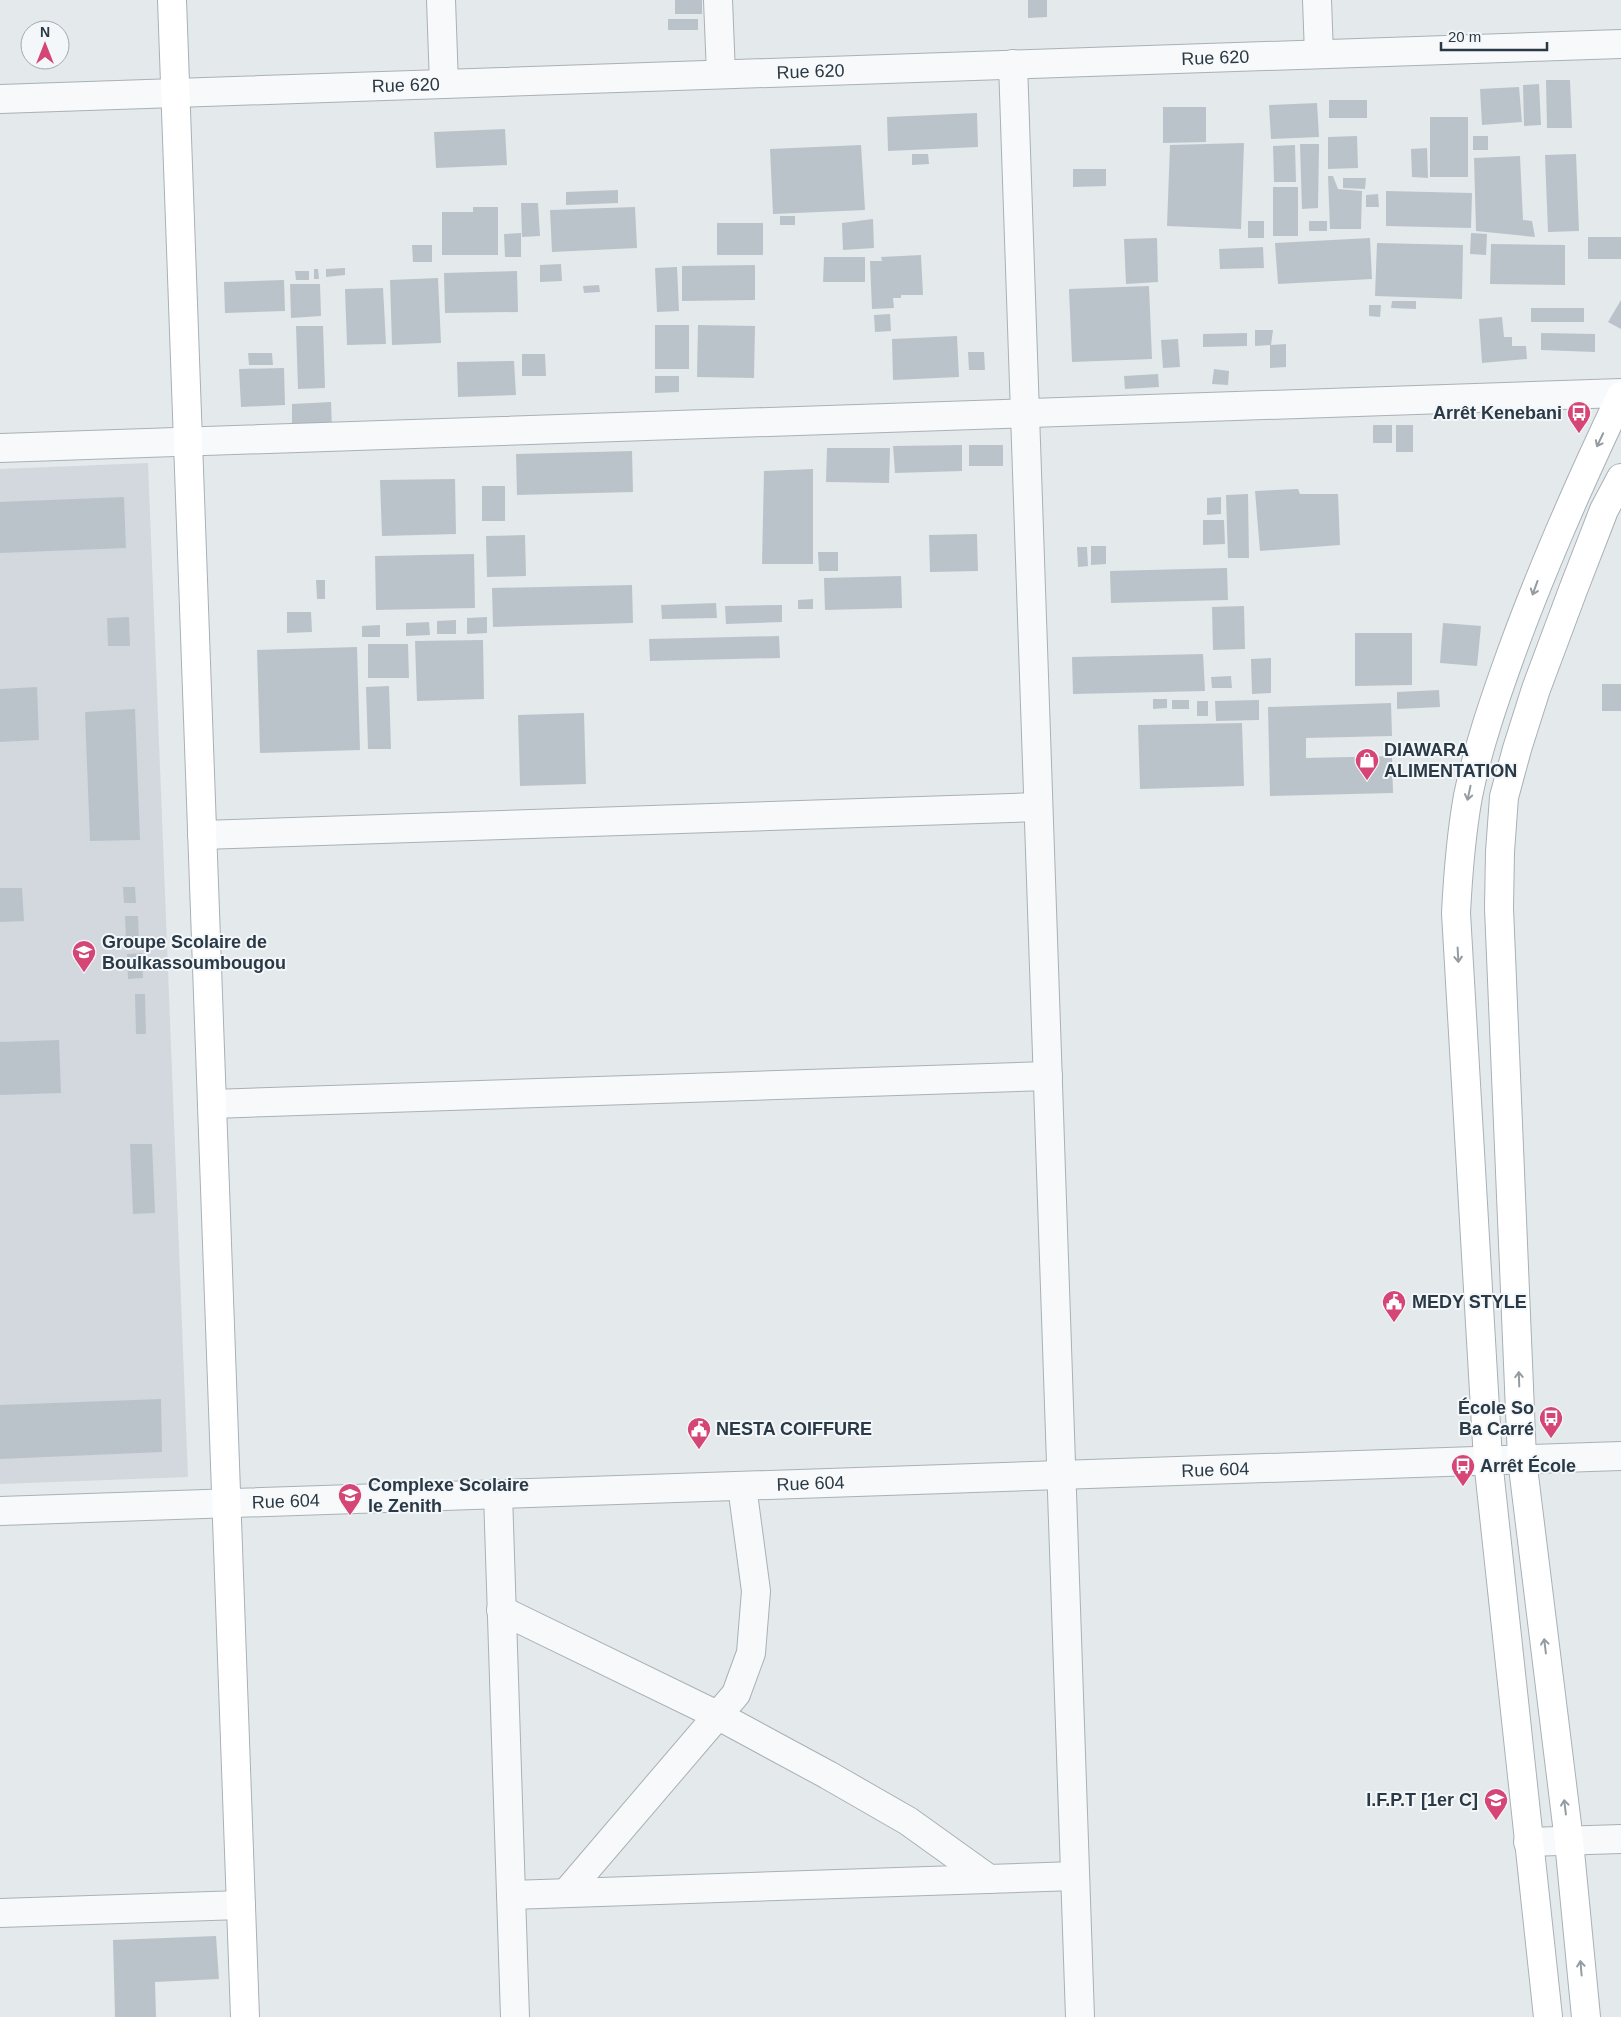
<svg xmlns="http://www.w3.org/2000/svg" width="1621" height="2017" font-family="Arial,sans-serif">
<style>
.built{fill:#d2d8de}
.building{fill:#bbc3ca}
.lines{fill:none;stroke-linecap:round;stroke-linejoin:round}
.street-casing{stroke:#a8b1b7;stroke-width:30}
.secondary-casing{stroke:#a8b1b7;stroke-width:30}
.street{stroke:#f7f9fa;stroke-width:28}
.secondary{stroke:#fff;stroke-width:28}
.oneway{stroke:#949ca2}
.labels{text-anchor:middle;stroke-width:4;stroke-linejoin:round;paint-order:stroke}
.street-label{font-size:18px;fill:#2a3946;stroke:#f4f7f9}
.poi-label{font-size:18px;font-weight:bold;fill:#2a3946;stroke:#f4f7f9;text-anchor:start}
</style>
<rect width="100%" height="100%" fill="#e4e9ec"/>
<path class="built" d="M148,463L188,1477L0,1484V469Z"/>
<path class="building" d="M675,0H702V14H675Z
M1028,0H1047V17L1028,18Z
M668,19H698V30H668Z
M1546,80H1570L1572,128H1547Z
M1539,84L1541,125L1524,126L1523,85Z
M1519,87L1522,122L1482,125L1480,89Z
M1329,100H1367V118H1329Z
M1317,103L1319,137L1271,139L1269,105Z
M1163,107H1206V142L1163,143Z
M977,113L978,147L888,151L887,117Z
M1430,117H1468V177H1430Z
M505,129L507,165L436,168L434,132Z
M1357,136L1358,168L1328,169V137Z
M1473,136H1488V150H1473Z
M1244,143L1241,229L1167,226L1170,145Z
M1300,144H1319L1318,208L1302,209Z
M861,145L865,210L773,214L770,149Z
M1295,145L1296,182H1274L1273,146Z
M1427,148L1428,178L1412,177L1411,149Z
M912,154H928L929,164L912,165Z
M1576,154L1579,231L1548,232L1545,155Z
M1520,156L1523,220L1532,221L1535,237L1476,231L1474,158Z
M1073,169H1106V186L1073,187Z
M1328,176H1333L1338,189L1362,191L1361,229H1330Z
M1343,178H1366L1365,189L1343,188Z
M1273,187H1298V236H1273Z
M618,190V203L566,205V192Z
M1386,191L1472,193L1471,228L1386,226Z
M1378,194L1379,207H1366V195Z
M521,203H538L540,236L522,237Z
M473,207H498V255H442V212H473Z
M635,207L637,248L552,252L550,210Z
M780,216H795V225H780Z
M873,219L874,248L843,250L842,223Z
M1248,221H1264V238H1248Z
M1309,221H1327V231H1309Z
M717,223H763V255H717Z
M521,233V257H505L504,234Z
M1471,233L1487,234L1486,255L1470,254Z
M1588,237H1621V259H1588Z
M1157,238L1158,282L1126,284L1124,239Z
M1370,238L1372,279L1278,284L1275,243Z
M1377,243L1463,245L1462,299L1375,296Z
M1491,244L1565,245V285L1490,284Z
M412,245H432V262H413Z
M1263,247L1264,268L1220,269L1219,249Z
M921,255L923,295H901V298H893L894,308L872,309L870,261H882L881,257Z
M824,257H865V282H823Z
M561,264L562,281L540,282V265Z
M755,265V300L682,301V266Z
M677,267L679,311L657,312L655,268Z
M345,268V275L326,277V269Z
M314,269H318L319,279H314Z
M295,271H309V280H296Z
M517,271L518,312L445,313L444,273Z
M438,278L441,343L392,345L390,280Z
M284,280L285,311L225,313L224,282Z
M290,284H320L321,316L291,318Z
M599,285L600,292L584,293L583,286Z
M1149,286L1152,359L1072,362L1069,289Z
M383,288L386,344L347,345L345,289Z
M1621,300V329L1608,322Z
M1392,301H1416V309L1391,308Z
M1369,305H1381L1380,317L1369,316Z
M1531,308H1584V322H1531Z
M890,314L891,331L875,332L874,315Z
M1502,317L1504,337H1512V346H1526L1527,359L1482,363L1479,319Z
M655,325H689V369H655Z
M698,325L755,326L754,378L697,377Z
M296,326H323L325,388L298,389Z
M1255,330H1273L1271,345L1286,344V367L1270,368V345L1255,346Z
M1247,333V346L1203,347V334Z
M1541,333L1595,334V352L1541,350Z
M957,336L959,377L893,380L892,339Z
M1178,339L1180,367L1163,368L1161,340Z
M968,352H984L985,370H969Z
M248,353H272L273,365H249Z
M522,354H545L546,376H522Z
M514,361L516,395L458,397L457,362Z
M284,368L285,405L241,407L239,369Z
M1214,369L1229,371L1228,385L1212,384Z
M1158,374L1159,387L1125,389L1124,376Z
M655,376H679V392L655,393Z
M331,402L332,429L292,430V404Z
M1373,425H1392V443H1373Z
M1396,425H1413V452H1396Z
M962,445V471L895,473L893,446Z
M969,445H1003V466H969Z
M827,448H890L889,483L826,482Z
M632,451L633,492L517,495L516,454Z
M813,469V564H762L764,471Z
M455,479L456,534L382,536L380,480Z
M482,486H505V521H482Z
M1298,489L1300,494H1338L1340,545L1260,551L1255,491Z
M1248,494L1249,558H1228L1226,495Z
M124,497L126,548L0,553V502Z
M1221,497V514L1207,515V498Z
M1203,520H1224L1225,544L1203,545Z
M977,534L978,571L930,572L929,535Z
M525,535L526,576L487,577L486,536Z
M1091,546H1106V564L1091,565Z
M1077,547H1087L1088,566L1078,567Z
M818,552H838V571H819Z
M474,554L475,608L376,610L375,556Z
M1227,568L1228,600L1111,603L1110,571Z
M901,576L902,608L825,610L824,578Z
M316,580H325V599H317Z
M632,585L633,623L493,627L492,588Z
M813,599V609H798V600Z
M716,603L717,618L662,619L661,605Z
M782,605V622L726,624L725,606Z
M1244,606L1245,649L1213,650L1212,607Z
M287,612H311L312,632L287,633Z
M129,617L130,646H108L107,618Z
M487,617V633L467,634V618Z
M456,620V634H437V621Z
M429,622L430,635L406,636V623Z
M1443,623L1481,626L1477,666L1440,663Z
M380,625V637H362V626Z
M1355,633H1412V685L1355,686Z
M779,636L780,658L650,661L649,639Z
M483,640L484,699L417,701L415,641Z
M368,644H408L409,678H368Z
M357,647L360,750L260,753L257,650Z
M1203,654L1205,691L1073,694L1072,657Z
M1271,658V693L1252,694L1251,659Z
M1231,676L1232,688H1212L1211,677Z
M1602,684H1621V711H1602Z
M389,686L391,749H368L366,687Z
M37,687L39,740L0,742V689Z
M1439,690L1440,707L1397,709V692Z
M1153,699H1167V708L1153,709Z
M1172,700H1189V709H1172Z
M1259,700V720L1216,721L1215,701Z
M1197,701H1208V716H1197Z
M1391,703L1392,736L1306,738V758L1392,756L1393,793L1270,796L1268,707Z
M135,709L140,840L90,841L85,712Z
M584,713L586,784L520,786L518,715Z
M1242,723L1244,786L1140,789L1138,725Z
M123,887H135L136,903H124Z
M0,888H22L24,921L0,922Z
M125,916H138L139,941H126Z
M142,953L143,978L128,979L127,954Z
M135,994H145L146,1034H136Z
M59,1040L61,1093L0,1095V1042Z
M130,1144H152L155,1213L133,1214Z
M161,1399L162,1452L0,1459V1405Z
M216,1936L219,1979L155,1982L156,2017H115L113,1940Z"/>
<g class="lines">
<g class="street-casing">
<g id="street">
<path d="M441,0L444,84"/>
<path d="M718,0L721,74"/>
<path d="M1317,0L1319,54"/>
<path d="M1013,64L1080,2017"/>
<path id="s1" d="M0,99L1621,44"/>
<path d="M0,448L1621,393"/>
<path d="M202,835L1038,807"/>
<path d="M212,1104L1048,1076"/>
<path d="M498,1494L515,2017"/>
<path id="s2" d="M0,1511L1621,1456"/>
<path d="M501,1610L717,1715L828,1775L908,1821L989,1879"/>
<path d="M1528,1842L1621,1839"/>
<path d="M566,1893L736,1694L751,1653L756,1591L742,1486"/>
<path d="M511,1895L1075,1876"/>
<path d="M0,1913L241,1905"/>
</g>
</g>
<g class="secondary-casing">
<path id="secondary" d="M172,0L245,2017
M1548,2017L1488,1460L1456,913C1458,874 1461,835 1468,796C1478,747 1495,698 1512,651C1544,563 1581,480 1621,396
M1586,2017L1569,1841L1522,1459L1499,908L1500,852L1504,797L1517,749L1536,689L1573,590L1604,510L1621,478"/>
</g>
<use href="#street" class="street"/>
<use href="#secondary" class="secondary"/>
</g>
<defs><path id="oneway-shaft" d="M-6 0H5M1.5-3L5.5 0L1.5 3" fill="none" stroke-width="1.6" stroke-linecap="round" stroke-linejoin="round" transform="scale(1.25)"/></defs>
<g class="oneway">
<use href="#oneway-shaft" transform="translate(1600 440) rotate(115)"/>
<use href="#oneway-shaft" transform="translate(1535 588) rotate(110)"/>
<use href="#oneway-shaft" transform="translate(1469 793) rotate(102)"/>
<use href="#oneway-shaft" transform="translate(1458 955) rotate(87)"/>
<use href="#oneway-shaft" transform="translate(1519 1379) rotate(-92)"/>
<use href="#oneway-shaft" transform="translate(1545 1646) rotate(-97)"/>
<use href="#oneway-shaft" transform="translate(1565 1807) rotate(-97)"/>
<use href="#oneway-shaft" transform="translate(1581 1968) rotate(-95)"/>
</g>
<defs>
<g id="bus-pin" transform="scale(1.25)"><path d="M0 17L-7.5 6A9.5 9.5 0 1 1 7.5 6Z" fill="#d54575" stroke="#f4f7f9"/><path d="M-5-6H5V4H4V6H2V4H-2V6H-4V4H-5ZM-3.5-4V0h7V-4ZM-3.5 1.2v1.5H-2V1.2ZM2 1.2v1.5H3.5V1.2Z" fill="#fff"/></g>
<g id="shop-pin" transform="scale(1.25)"><path d="M0 17L-7.5 6A9.5 9.5 0 1 1 7.5 6Z" fill="#d54575" stroke="#f4f7f9"/><path d="M-5-2.5h2.3a2.7 3.5 0 0 1 5.4 0H5L5.5 6h-11ZM-1.5-2.5h3a1.5 2.3 0 0 0-3 0Z" fill="#fff"/></g>
<g id="school-pin" transform="scale(1.25)"><path d="M0 17L-7.5 6A9.5 9.5 0 1 1 7.5 6Z" fill="#d54575" stroke="#f4f7f9"/><path d="M0-5L7-2L0 1L-7-2ZM-4 1L0 2.5L4 1V4Q0 6-4 4Z" fill="#fff"/></g>
<g id="civic-pin" transform="scale(1.25)"><path d="M0 17L-7.5 6A9.5 9.5 0 1 1 7.5 6Z" fill="#d54575" stroke="#f4f7f9"/><path d="M-.6-6.5H3V-4.5H.6V-3L4-1V1h2V6H-6V1h2V-1L-.6-3ZM-1.2 2.5V6h2.4V2.5Z" fill="#fff"/></g>
</defs>
<g fill-rule="evenodd">
<use href="#bus-pin" x="1579" y="413"/>
<use href="#shop-pin" x="1367" y="760"/>
<use href="#school-pin" x="84" y="952"/>
<use href="#civic-pin" x="1394" y="1302"/>
<use href="#bus-pin" x="1551" y="1418"/>
<use href="#civic-pin" x="699" y="1429"/>
<use href="#bus-pin" x="1463" y="1466"/>
<use href="#school-pin" x="350" y="1495"/>
<use href="#school-pin" x="1496" y="1800"/>
</g>
<g class="labels">
<g class="street-label">
<text dy="6" stroke="none"><textPath href="#s1" startOffset="1216">Rue 620</textPath></text>
<text dy="6" stroke="none"><textPath href="#s1" startOffset="811">Rue 620</textPath></text>
<text dy="6" stroke="none"><textPath href="#s1" startOffset="406">Rue 620</textPath></text>
<text dy="6" stroke="none"><textPath href="#s2" startOffset="1216">Rue 604</textPath></text>
<text dy="6" stroke="none"><textPath href="#s2" startOffset="811">Rue 604</textPath></text>
<text dy="6" stroke="none"><textPath href="#s2" startOffset="286">Rue 604</textPath></text>
</g>
<g class="poi-label">
<text x="1562" y="419" text-anchor="end">Arrêt Kenebani</text>
<text x="1384" y="756">DIAWARA<tspan x="1384" dy="21">ALIMENTATION</tspan></text>
<text x="102" y="948">Groupe Scolaire de<tspan x="102" dy="21">Boulkassoumbougou</tspan></text>
<text x="1412" y="1308">MEDY STYLE</text>
<text x="1534" y="1414" text-anchor="end">École So<tspan x="1534" dy="21">Ba Carré</tspan></text>
<text x="716" y="1435">NESTA COIFFURE</text>
<text x="1480" y="1472">Arrêt École</text>
<text x="368" y="1491">Complexe Scolaire<tspan x="368" dy="21">le Zenith</tspan></text>
<text x="1478" y="1806" text-anchor="end">I.F.P.T [1er C]</text>
</g>
</g>
<g transform="translate(45 45)"><circle r="24" fill="#f4f7f9" stroke="#a3abb1"/>
<path d="M0-4L9 19L0 12L-9 19Z" fill="#d54575"/>
<text y="-8" font-size="14" font-weight="bold" text-anchor="middle" fill="#2a3946">N</text>
</g>
<path d="M1441 42v8h106v-8" fill="none" stroke="#2a3946" stroke-width="2.5"/>
<text x="1448" y="42" font-size="15" fill="#2a3946" stroke="#f4f7f9" stroke-width="4" paint-order="stroke">20 m</text>
</svg>
